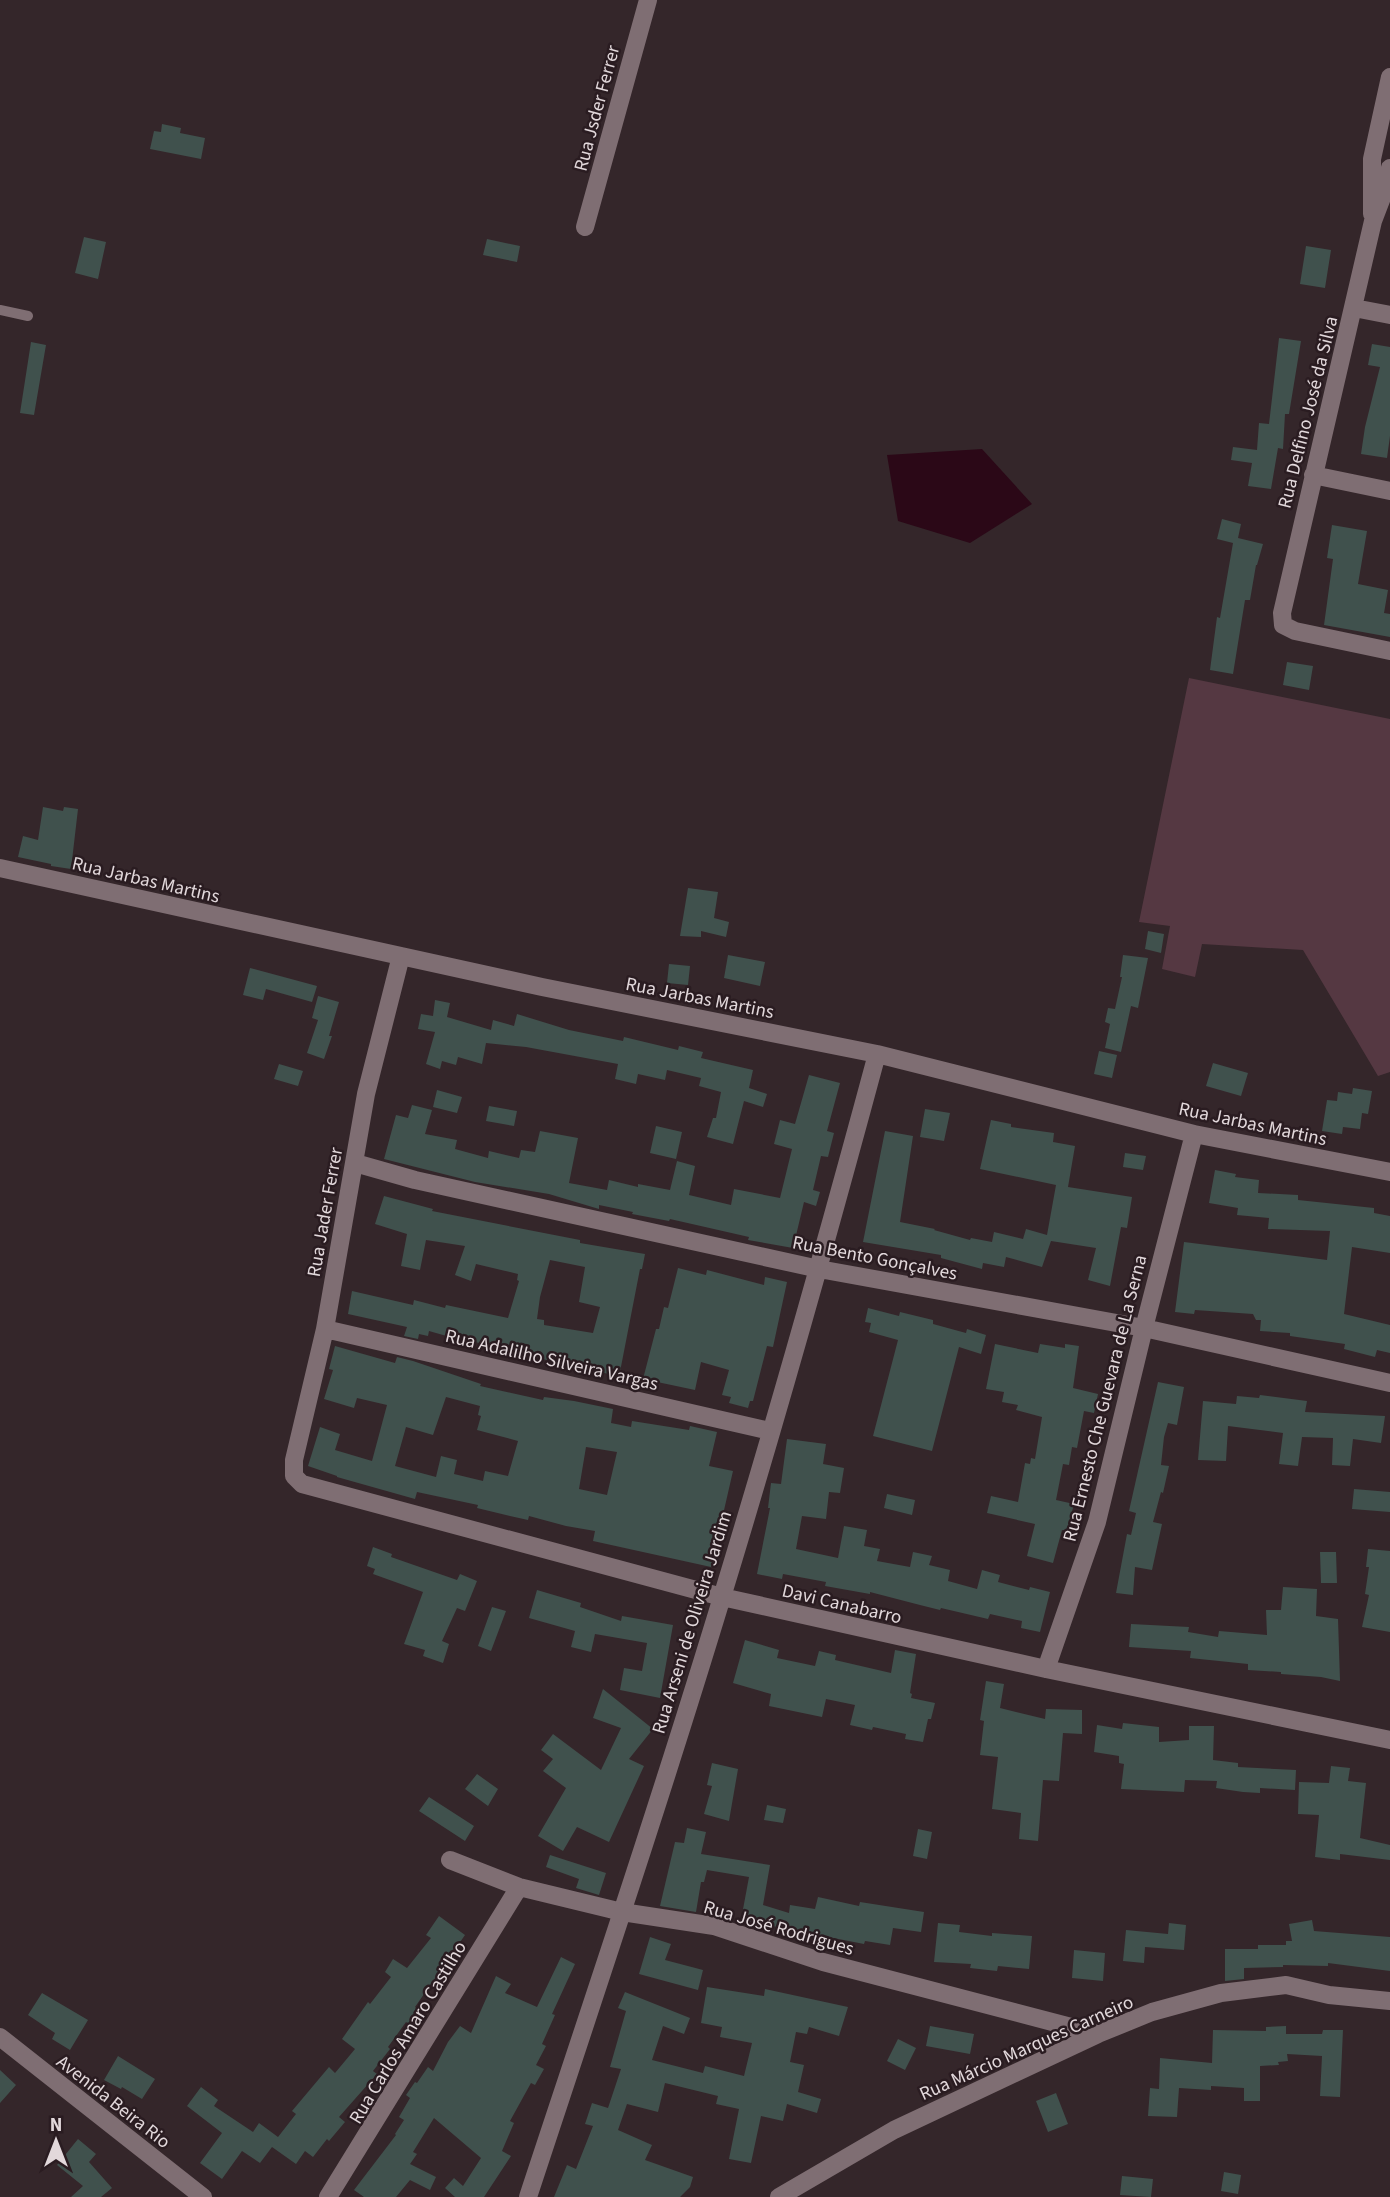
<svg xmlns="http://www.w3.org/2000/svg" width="1390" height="2197" font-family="'Source Sans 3',sans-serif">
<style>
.green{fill:#553842}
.water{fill:#2b0817}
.building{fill:#40514d;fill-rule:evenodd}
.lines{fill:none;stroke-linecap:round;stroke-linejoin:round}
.lane{stroke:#7f6e73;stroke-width:10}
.street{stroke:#7f6e73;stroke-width:18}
.labels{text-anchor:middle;stroke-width:5;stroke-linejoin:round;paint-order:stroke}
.street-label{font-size:19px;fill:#e2d8db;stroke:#2a1c21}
</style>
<rect width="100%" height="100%" fill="#34262a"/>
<path class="green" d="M1189,678L1390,719V1072L1378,1076L1303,950L1202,944L1195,977L1162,969L1170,926L1139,922Z"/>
<path class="water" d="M982,449L1032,504L970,543L898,521L887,455Z"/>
<path class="building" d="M162,124L181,128L180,133L205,138L201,159L150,149L154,131L161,132Z
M84,237L106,242L98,279L75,273Z
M487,239L520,246L517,262L483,255Z
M1306,246L1331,250L1325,288L1300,284Z
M1279,338L1301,341L1289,414H1285L1283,449L1278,448L1271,489L1248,486L1252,463L1231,460L1233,447L1257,450L1259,423L1269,424Z
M31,342L46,345L34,415L20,413Z
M1372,344L1390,347V436L1387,458L1361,454L1365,427L1380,367L1368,365Z
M1222,519L1241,524L1238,538L1263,544L1257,565H1256L1250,600H1245L1233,674L1210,670L1217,617L1220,618L1233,543L1217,539Z
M1332,525L1367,531L1358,584L1388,590L1384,613L1390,614V637L1324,625L1333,559L1327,558Z
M1287,662L1313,666L1309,690L1283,685Z
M43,807L63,811L64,807L78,809L71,869L51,866V864L18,857L23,836L38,840Z
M688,888L718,892L714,918L729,922L726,937L701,931V937L680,936Z
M1148,931L1164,934L1161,953L1145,949Z
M728,955L765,962L760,986L724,978Z
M1123,955L1148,958L1138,1008L1131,1006L1121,1052L1105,1048L1110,1024L1105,1022L1108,1008L1115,1009L1122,977H1120Z
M669,964L690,966L688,985L667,983Z
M250,968L317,986L312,1002L266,989L263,1000L243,995Z
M318,996L339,1002L329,1036H332L324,1059L307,1053L318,1020L312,1018Z
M435,1000L450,1003L447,1017L491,1030L493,1020L514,1026L517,1014L569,1030L623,1041L624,1037L678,1050L679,1046L703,1052L701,1058L753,1070L749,1088L767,1094L763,1107L744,1101L733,1144L707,1137L713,1118H716L721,1092L699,1086L701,1078L667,1070L665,1080L638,1074L636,1084L615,1079L618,1064L526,1047L486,1043L482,1064L458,1057L456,1065L442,1061L440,1069L426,1064L435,1032L418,1029L421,1014L433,1016Z
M1099,1051L1117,1055L1112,1078L1094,1074Z
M1213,1063L1248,1073L1241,1096L1206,1086Z
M279,1064L303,1071L298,1086L274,1079Z
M809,1075L840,1083L827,1131L834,1133L828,1157L821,1156L813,1190L820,1192L816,1206L804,1202L793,1248L748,1240L749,1237L670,1219L669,1221L632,1214L633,1212L599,1205V1209L549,1194L475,1182L384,1159L396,1115L408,1118L412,1105L432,1110L425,1134L457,1140L455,1149L488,1158L489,1151L519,1158L521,1150L535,1152L540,1131L578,1138L569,1183L607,1190L609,1180L638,1187V1184L670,1190L677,1161L695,1166L689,1195L731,1205L734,1189L780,1198L792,1149L774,1144L780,1120L795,1124Z
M1353,1088L1372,1091L1368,1114L1362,1113L1360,1129L1343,1127L1342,1134L1322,1131L1327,1100L1337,1101L1338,1092L1352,1094Z
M437,1090L462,1097L457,1113L433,1107Z
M489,1106L517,1111L514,1126L486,1121Z
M925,1109L950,1113L944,1141L920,1137Z
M991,1120L1011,1124V1127L1054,1133L1053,1142L1075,1146L1068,1187L1132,1197L1127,1228L1121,1227L1110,1286L1088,1280L1096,1248L1051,1241L1042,1267L1006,1257L1004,1267L983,1263L982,1269L941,1258V1255L863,1242L885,1131L913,1136L900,1222L935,1229L934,1230L970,1240L971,1238L992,1242L994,1232L1023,1239L1026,1229L1047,1235L1056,1185L980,1169Z
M656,1126L682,1132L676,1159L650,1153Z
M1125,1153L1146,1156L1143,1170L1123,1167Z
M1215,1170L1236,1174L1235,1177L1259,1180L1258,1193L1298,1195V1200L1374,1208V1213L1390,1216V1253L1352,1247L1344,1314L1390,1325V1353L1377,1350L1375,1357L1344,1349L1345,1344L1290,1336V1333L1260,1331L1261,1320H1256L1253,1314L1195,1310L1194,1314L1175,1312L1184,1242L1327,1260L1330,1231L1268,1229L1269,1218L1237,1215L1238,1208L1209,1203Z
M384,1196L433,1209L432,1211L580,1240V1243L645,1254L642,1269H640L619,1377L583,1367L584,1364L548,1357L547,1360L511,1352L510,1357L495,1353L497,1346L457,1339L429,1331L428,1336L419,1334L418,1339L404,1336L407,1327L348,1314L352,1291L413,1305L414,1300L445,1308L446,1305L508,1318L519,1281L517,1280L518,1274L476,1264L471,1281L455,1275L465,1246L426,1240L420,1270L401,1266L407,1234L375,1224ZM550,1260L585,1267L579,1302L600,1307L593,1333L544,1325V1320L537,1319L540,1297Z
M678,1268L706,1275L707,1270L764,1285L765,1277L787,1282L773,1347L767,1346L753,1401H750L748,1408L729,1403L731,1397L722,1395L729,1370L701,1362L695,1390L643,1379L656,1329H659L664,1307L668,1308Z
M868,1308L899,1316L900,1312L933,1320V1324L966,1333L967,1329L986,1335L981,1354L959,1347L932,1451L873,1436L898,1340L869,1332L871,1323L865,1322Z
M995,1344L1038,1353L1040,1344L1065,1348V1344L1079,1346L1073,1388L1098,1394L1094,1413L1084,1411L1077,1448L1072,1447L1069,1465L1063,1464L1056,1500L1074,1504L1067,1531L1062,1530L1053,1563L1027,1556L1035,1524L987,1513L991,1496L1018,1502L1025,1463L1030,1464L1031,1458L1035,1459L1042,1417L1016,1410L1018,1405L1002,1402L1004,1392L986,1389Z
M335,1346L395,1363L397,1357L413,1361L481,1384L480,1386L543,1400L544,1397L574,1401L613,1409L611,1423L631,1427L632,1421L689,1430L690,1426L717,1432L709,1466L733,1471L711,1567L593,1541L595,1531L566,1526L529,1516L528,1520L510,1516L477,1508L478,1505L417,1492L415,1499L337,1477V1476L308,1466L320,1427L340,1434L335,1450L372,1461L387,1405L357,1398L354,1408L324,1399L333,1370L329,1369ZM446,1397L480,1406L478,1415L481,1416L477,1430L518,1441L508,1476L485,1471L483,1481L454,1474L457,1460L441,1456L436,1477L395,1466L406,1427L433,1435ZM586,1447L617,1452L607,1495L579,1489Z
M1158,1382L1184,1387L1177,1425L1168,1423L1164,1437L1161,1465L1169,1466L1163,1493L1161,1492L1153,1522L1162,1524L1152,1570L1135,1567L1133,1595L1116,1593L1127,1534L1131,1535L1136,1513L1129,1511Z
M1260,1395L1307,1401L1305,1412L1385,1416L1381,1443L1353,1439L1350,1466L1332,1465L1333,1438L1302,1437L1298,1466L1279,1464L1283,1433L1228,1426L1226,1461L1198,1460L1203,1401L1236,1404L1237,1396L1259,1398Z
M787,1439L826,1444L823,1464L844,1468L840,1493L829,1492L826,1519L802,1516L796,1549L838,1558L844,1526L867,1530L864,1546L880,1549L877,1561L910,1567L913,1552L932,1556L929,1565L950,1570L948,1581L977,1589L982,1570L1000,1575L998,1582L1029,1590L1030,1587L1050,1592L1040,1632L1021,1628L1022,1621L990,1614L988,1619L941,1608L940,1610L920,1605L870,1592V1594L825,1586L826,1582L783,1574L782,1579L757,1574L770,1508H768L771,1483L781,1484Z
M1354,1489L1390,1492V1512L1352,1509Z
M887,1494L915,1500L912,1515L884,1508Z
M373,1547L392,1554L391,1557L457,1580L460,1574L477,1581L465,1611L457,1608L442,1641L449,1644L443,1663L423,1656L425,1650L404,1644L423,1592L373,1574L375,1569L367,1566Z
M1368,1549L1390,1551V1632L1362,1627L1369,1595L1365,1594L1369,1567H1366Z
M1320,1552H1336L1337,1583H1321Z
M1283,1587L1317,1589L1316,1616L1338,1619L1340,1681L1321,1677L1281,1674V1672L1248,1670V1664L1190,1658L1191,1651L1129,1647L1131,1624L1189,1627L1188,1632L1218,1637L1219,1631L1267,1635L1266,1610H1281Z
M537,1590L581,1603L580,1607L621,1621L622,1616L673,1625L660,1698L620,1690L624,1668L642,1671L647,1643L595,1634L591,1652L571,1647L575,1631L529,1618Z
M492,1607L506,1611L491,1651L478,1646Z
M745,1640L779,1650L777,1658L815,1666L819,1651L836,1655L835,1660L891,1673L895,1650L916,1654L910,1693L912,1694L911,1698L935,1703L931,1719H928L923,1742L905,1739L906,1734L873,1727L872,1730L850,1725L855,1705L826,1699L822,1717L769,1706L771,1694L733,1683Z
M986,1681L1004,1684L1000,1708L1045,1719L1046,1709L1082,1710V1734L1063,1733L1059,1781L1043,1780L1038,1841L1019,1839L1021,1813L992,1809L998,1757L980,1755L984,1721L980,1720Z
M603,1689L653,1729L629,1759L644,1766L609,1842L577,1827L563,1851L538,1836L566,1788L543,1771L553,1759L541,1750L553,1734L601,1770L621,1728L593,1718Z
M1123,1723L1159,1727V1742L1189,1740V1726H1214L1213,1760L1238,1763V1767L1296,1770L1295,1790L1260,1788V1793L1243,1792L1216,1788L1217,1781L1185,1780L1184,1792L1121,1789L1124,1764L1119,1763V1756L1094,1752L1097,1725L1122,1729Z
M712,1763L738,1769L729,1821L704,1814L712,1786L707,1785Z
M1331,1766L1350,1768L1348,1781L1366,1783L1360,1838L1390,1845V1860L1340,1854V1860L1315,1857L1319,1815L1298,1814L1299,1782L1329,1783Z
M477,1774L498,1789L488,1806L465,1789Z
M429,1797L474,1826L465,1841L419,1811Z
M767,1805L786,1809L783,1823L764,1820Z
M687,1828L706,1832L701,1854L770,1865L763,1905L789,1913L790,1905L815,1909L818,1897L859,1906L860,1902L924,1912L921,1932L893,1928L890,1945L865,1941L864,1944L741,1920L749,1877L707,1870L704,1882H701L696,1912L660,1906L675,1842L684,1843Z
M918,1829L932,1832L927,1859L913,1856Z
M550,1855L606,1873L599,1895L576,1888L579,1879L546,1867Z
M439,1916L465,1935L415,2007L421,2012L411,2025L406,2022L388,2047L390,2049L373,2071L377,2074L339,2117L345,2122L329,2141L327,2139L313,2157L305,2151L296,2164L272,2147L260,2163L242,2151L222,2179L200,2163L222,2133L187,2106L201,2087L218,2100L214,2106L253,2132L259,2123L278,2137L296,2114L292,2111L329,2067L335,2073L355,2049L342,2039L368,2002L370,2004L391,1977L385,1972L393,1959L407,1968L431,1938L426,1935Z
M1312,1920L1314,1931L1390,1937V1971L1328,1963V1966L1283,1965V1967L1244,1968V1979L1225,1981V1949H1258V1945H1286V1941H1292L1289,1924Z
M938,1923L960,1925L959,1932L992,1936V1933L1032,1936L1029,1969L998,1966L997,1971L970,1968L971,1964L934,1962Z
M1169,1923L1186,1925L1184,1950L1145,1947L1144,1963L1123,1961L1126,1930L1168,1934Z
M650,1937L671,1944L665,1960L703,1970L698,1990L639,1974Z
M1074,1950L1105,1953L1103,1981L1072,1978Z
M561,1957L575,1964L552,2014L555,2015L542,2044L546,2046L536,2065L544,2069L535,2085L531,2083L510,2121L514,2123L502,2151L511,2156L484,2197H455L445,2188L454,2178L463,2186L481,2158L434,2118L413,2152L417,2154L410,2164L436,2177L430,2190L410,2180L396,2197H364L354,2190L396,2135L395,2134L404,2120L399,2117L410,2098L406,2095L415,2082L417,2083L428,2067L433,2071L448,2042L460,2026L471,2033L496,1976L511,1984L505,1993L537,2007Z
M707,1987L764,1996L765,1989L848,2007L839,2036L809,2027L807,2034L796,2032L790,2062L804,2065L798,2092L821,2099L817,2113L787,2104L783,2121L761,2116L751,2163L729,2159L739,2109L716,2104L718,2096L665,2083L658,2112L627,2104L618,2130L652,2145L645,2160L693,2177L690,2187L680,2197H554L567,2165L576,2169L593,2126L585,2124L592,2103L608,2108L621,2069L610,2067L626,2011L618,2008L625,1992L690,2018L684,2034L663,2026L652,2060L703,2073L705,2066L744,2076L752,2043L720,2037L722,2027L701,2023Z
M42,1993L88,2020L70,2050L52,2039L55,2033L28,2015Z
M930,2026L974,2034L970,2054L926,2046Z
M1286,2026V2034H1322L1323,2030H1343L1340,2097L1320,2096L1322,2056L1287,2054L1288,2061L1278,2062L1279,2065L1260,2066V2101H1244V2088L1211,2086V2090L1179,2088L1177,2117L1148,2116L1150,2088L1159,2089L1160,2058L1212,2063L1213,2030L1266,2031V2027Z
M898,2039L916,2048L905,2070L887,2061Z
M118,2056L155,2079L142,2099L122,2087L121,2089L104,2080Z
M0,2070L16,2085L0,2103Z
M1056,2093L1068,2124L1048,2132L1036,2101Z
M78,2139L96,2154L89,2162L112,2188L101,2197H71L83,2186L57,2165Z
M1224,2172L1241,2175L1238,2194L1221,2191Z
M1122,2176L1153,2179L1151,2197L1120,2195Z"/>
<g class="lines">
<path class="lane" d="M0,310L28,316"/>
<path class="street" d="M1390,168L1383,195L1373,221L1282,613L1283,625L1295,631L1390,651
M1372,214V159L1390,77
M585,227L648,0
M1354,308L1390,315
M1313,475L1390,491
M0,868L542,987L877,1054L1194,1134L1390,1172
M401,956L366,1094L325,1329L294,1460V1476L302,1484L722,1597L1046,1669L1390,1740
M355,1163L415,1180L819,1269L1144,1328L1390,1383
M325,1329L770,1431
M1046,1669L1097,1522L1144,1328L1194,1134
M450,1860L519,1887L622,1912L714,1926L823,1962L1098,2034
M0,2037L203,2197
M328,2197L519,1887
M528,2197C594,1997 661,1798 722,1597C777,1417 828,1236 877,1054
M779,2197L894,2130L1098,2034L1152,2012L1221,1993L1286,1985L1329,1995L1390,2001"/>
</g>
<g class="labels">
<g class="street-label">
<text transform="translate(596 108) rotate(-75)" y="7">Rua Jsder Ferrer</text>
<text transform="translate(1307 412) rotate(-76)" y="7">Rua Delfino José da Silva</text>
<text transform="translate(146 879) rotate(13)" y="7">Rua Jarbas Martins</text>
<text transform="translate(700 997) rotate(11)" y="7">Rua Jarbas Martins</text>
<text transform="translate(1253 1123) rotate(12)" y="7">Rua Jarbas Martins</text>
<text transform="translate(324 1212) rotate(-80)" y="7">Rua Jader Ferrer</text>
<text transform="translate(875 1257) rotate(11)" y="7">Rua Bento Gonçalves</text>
<text transform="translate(552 1359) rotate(13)" y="7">Rua Adalilho Silveira Vargas</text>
<text transform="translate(1104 1398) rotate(-76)" y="7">Rua Ernesto Che Guevara de La Serna</text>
<text transform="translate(842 1603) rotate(13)" y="7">Davi Canabarro</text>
<text transform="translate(691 1622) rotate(-73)" y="7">Rua Arseni de Oliveira Jardim</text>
<text transform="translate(779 1927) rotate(16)" y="7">Rua José Rodrigues</text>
<text transform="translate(407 2032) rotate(-59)" y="7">Rua Carlos Amaro Castilho</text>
<text transform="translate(1026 2047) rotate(-24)" y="7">Rua Márcio Marques Carneiro</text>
<text transform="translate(114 2101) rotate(38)" y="7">Avenida Beira Rio</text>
</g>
</g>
<g transform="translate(56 2141)" stroke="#2a1c21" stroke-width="5" paint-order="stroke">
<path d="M0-5L12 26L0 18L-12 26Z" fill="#e2d8db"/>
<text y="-10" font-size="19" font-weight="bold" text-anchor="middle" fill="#e2d8db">N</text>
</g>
</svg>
